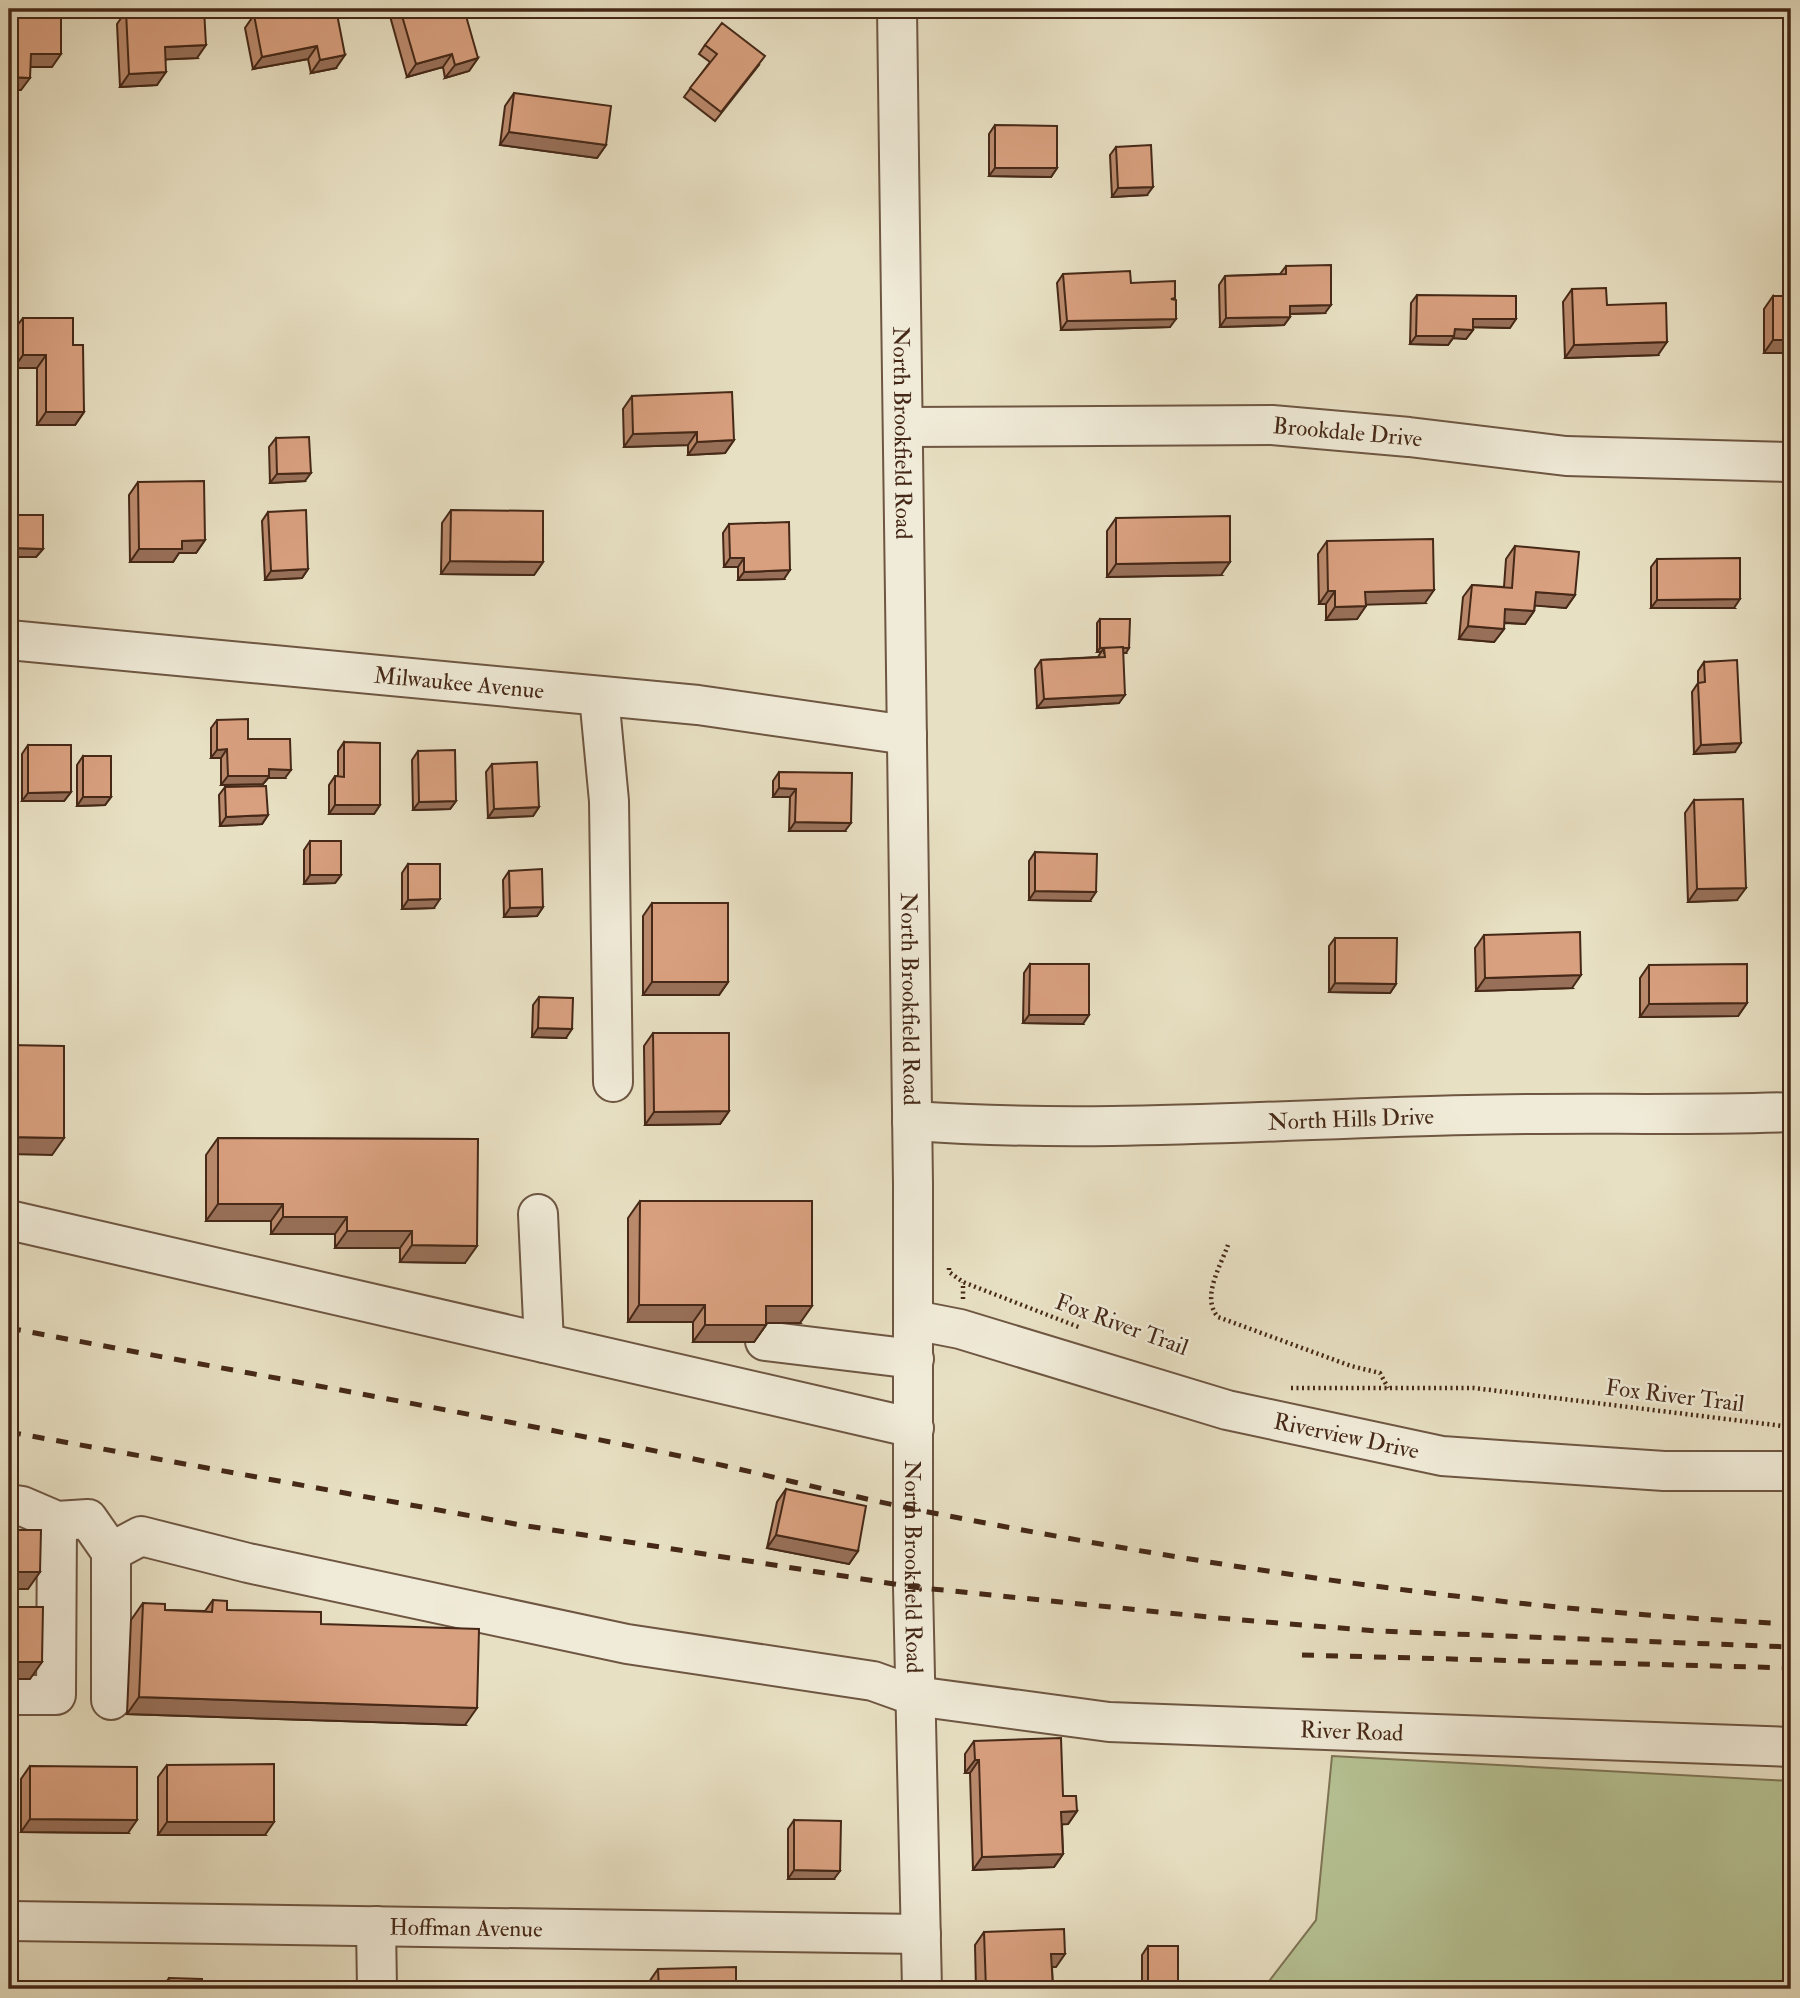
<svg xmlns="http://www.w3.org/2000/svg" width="1800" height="1998" font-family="'IM FELL Double Pica',serif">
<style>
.green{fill:#b6c294;stroke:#7e7556;stroke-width:2}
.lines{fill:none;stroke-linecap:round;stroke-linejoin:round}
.minor-casing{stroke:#6e5642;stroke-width:42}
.path{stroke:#452817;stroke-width:4.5;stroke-dasharray:2 3.5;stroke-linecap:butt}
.minor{stroke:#f0ebd8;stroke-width:38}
.rail{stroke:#452817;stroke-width:5;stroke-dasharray:12 12;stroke-linecap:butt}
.wall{fill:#bb8a6d;stroke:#452817;stroke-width:2}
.shaded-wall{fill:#987059;stroke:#452817;stroke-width:2}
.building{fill:#d9a07f;stroke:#452817;stroke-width:2}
.labels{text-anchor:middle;stroke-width:5;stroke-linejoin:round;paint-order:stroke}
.street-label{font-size:23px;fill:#452817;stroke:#f0ebd8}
</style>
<rect width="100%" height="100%" fill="#e8e0c3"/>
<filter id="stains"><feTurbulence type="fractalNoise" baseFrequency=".00286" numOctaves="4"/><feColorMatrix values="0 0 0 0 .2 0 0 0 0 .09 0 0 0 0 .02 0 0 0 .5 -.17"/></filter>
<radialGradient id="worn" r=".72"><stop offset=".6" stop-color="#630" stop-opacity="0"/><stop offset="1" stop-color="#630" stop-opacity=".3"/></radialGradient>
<path class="green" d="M1332,1756L1791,1781V1989H1263L1316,1920Z"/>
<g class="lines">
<g class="minor-casing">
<g id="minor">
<path id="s1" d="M897,9L913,1184V1587L922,1989"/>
<path id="s2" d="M904,427L1272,425L1409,437L1566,456L1791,462"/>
<path id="s3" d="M9,640L698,705L907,735"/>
<path d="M599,696L609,801L613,1082"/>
<path id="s4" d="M912,1121C1097,1134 1283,1119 1468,1115C1576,1112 1684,1116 1791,1112"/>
<path d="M538,1214L544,1343"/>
<path d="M9,1220L914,1428"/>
<path id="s5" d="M914,1320L960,1329L1227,1410L1442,1456L1664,1471H1791"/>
<path d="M765,1341L914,1359"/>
<path d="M9,1504L22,1506L57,1521L88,1519L111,1552"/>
<path d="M9,1695H56L57,1521"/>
<path id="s6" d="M111,1700V1552L141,1536L248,1563L627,1644L873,1681L915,1696L1109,1722L1791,1747"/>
<path id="s7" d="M9,1921L921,1934"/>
<path d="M376,1926L377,1989"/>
</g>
</g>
<path class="path" d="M1228,1245C1220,1267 1201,1298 1218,1317L1351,1366L1380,1373L1388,1388
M949,1268V1272L963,1282L1081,1328
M963,1299V1282
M1291,1388H1474L1791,1427"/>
<use href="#minor" class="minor"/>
<path class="rail" d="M9,1328C229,1370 450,1409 670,1454C753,1471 835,1493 918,1510C1207,1567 1497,1610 1791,1624
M9,1432L521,1525L913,1587L1218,1618L1376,1631L1791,1647
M1302,1655L1791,1668"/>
</g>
<path class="wall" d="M285,9L336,68L311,73L308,59L253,69L245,28L254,15Z
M388,9H451L478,58L469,71L445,78L443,67L407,77Z
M126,11L197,58L166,59L157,85L120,87L117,24Z
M705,45L759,65L715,121L684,97L710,62L699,54Z
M514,93L606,145L597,158L500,145L505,106Z
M995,125L1057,168L1051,177L989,176V134Z
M1116,147L1147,195L1112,197L1110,155Z
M1286,266L1325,313L1290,314V317L1284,325L1220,327L1219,285L1225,276L1280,274Z
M1063,274L1131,283L1175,298L1170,327L1061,330L1057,283Z
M1572,289L1607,305L1658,355L1565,358L1563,302Z
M1417,295L1510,328L1473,327V330L1466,339L1453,338L1448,345L1410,344L1411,303Z
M1773,296L1791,353H1764V309Z
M23,318L73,345L84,412L75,425H37V368H14L13,331Z
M632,396L734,440L725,453L688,455V445L624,447L623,409Z
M276,438L305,481L270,483L269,447Z
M138,482L205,540L196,553H179L173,562H130L129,495Z
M451,510L543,562L534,575L441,574L442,523Z
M268,512L308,569L302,578L265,580L262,521Z
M14,515L43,549L36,557H9V523Z
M1116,518L1221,575L1107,577V531Z
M729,524L784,579L738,580V567H724L723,533Z
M1327,541L1425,603L1366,604L1357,619L1326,620V604H1319L1318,554Z
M1515,546L1575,595L1566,608L1535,605L1534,611L1525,624L1504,623V629L1494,642L1459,639L1463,597L1472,585L1504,587L1506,559Z
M1657,559L1734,608H1651V567Z
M1100,619L1126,653H1123L1119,703L1037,708L1035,669L1041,660L1098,657L1101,652H1097V623Z
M1704,662L1735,752L1694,754L1692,692L1698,683V671Z
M217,720L248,739L285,778H268L263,784L221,785V758H211V728Z
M344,742L380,805L374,814H329V785L335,776H338V751Z
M28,745L71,792L64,801H22V754Z
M418,751L456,801L450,809L413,810L412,760Z
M83,756L111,797L105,805L77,806V765Z
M492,764L539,807L533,816L488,818L486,772Z
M779,772L845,831H789L790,797H773V781Z
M225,787L268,815L262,824L220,826L219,795Z
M1694,800L1737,900L1688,902L1685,813Z
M310,841L341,875L335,883L304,884V850Z
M1035,852L1090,901L1029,900V861Z
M408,864L434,908L402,909V873Z
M509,871L543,907L537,916L504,917L503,880Z
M652,903L728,982L719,995H643V916Z
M1484,935L1572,988L1476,991L1475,948Z
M1335,938L1396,984L1390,993L1329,992V946Z
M1030,964L1083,1024L1023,1023L1024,973Z
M1649,965L1747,1003L1738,1016L1640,1017V978Z
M539,997L566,1038L532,1037L533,1005Z
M653,1033L729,1111L720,1124L645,1125L644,1046Z
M218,1138L478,1139L465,1263L400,1262V1248H335V1234H271V1221H206V1155Z
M640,1201L800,1323H766V1325L754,1342H693V1322H628V1218Z
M786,1489L858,1551L849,1564L767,1548L777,1502Z
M213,1600L227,1610L321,1624L465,1725L127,1714L131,1620L143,1603L165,1610L205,1611Z
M974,1741L1063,1796L1077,1811L1068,1824H1062L1063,1854L1054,1867L973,1870L970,1773H965V1754Z
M167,1765L265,1835H158V1777Z
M30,1766L128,1833L21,1832V1779Z
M794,1820L834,1879H788V1829Z
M984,1932L1056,1967H1052L1053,1989H976L975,1945Z
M1148,1946L1178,1989H1142V1955Z
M658,1969L736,1989H649V1982Z
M169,1978L202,1989H163V1987Z"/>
<path class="shaded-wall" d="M206,45L197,58L156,60L165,47Z
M317,46L308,59L253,69L262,57Z
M31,54H61L52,67H22Z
M452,54L443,67L407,77L416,64Z
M345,55L336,68L311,73L320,60Z
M478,58L469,71L445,78L455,65Z
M166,72L157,85L120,87L129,74Z
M9,77L30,78L21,90H9Z
M509,132L606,145L597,158L500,145Z
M995,168H1057L1051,177L989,176Z
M1153,187L1147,195L1112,197L1118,188Z
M1331,305L1325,313L1284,314L1290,306Z
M1290,317L1284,325L1220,327L1226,318Z
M1176,319L1170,327L1061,330L1067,321Z
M1473,319H1516L1510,328L1467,327Z
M1455,329L1473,330L1466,339L1453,338L1448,345L1410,344L1416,336Z
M1773,340H1791V353H1764Z
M1667,342L1658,355L1565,358L1574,345Z
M23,355H46L37,368H14Z
M46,412H84L75,425H37Z
M697,432L688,445L624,447L633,434Z
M734,440L725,453L688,455L697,442Z
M311,473L305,481L270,483L277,474Z
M205,540L196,553H179L173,562H130L139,549L182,541Z
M14,548L43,549L36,557H9Z
M730,558H744L738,567H724Z
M450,561L543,562L534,575L441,574Z
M1230,562L1221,575L1107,577L1116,564Z
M308,569L302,578L265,580L271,571Z
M790,570L784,579L738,580L744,572Z
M1434,590L1425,603L1356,605L1365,592Z
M1328,591H1335L1326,604H1319Z
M1536,592L1575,595L1566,608L1527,605Z
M1740,599L1734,608H1651L1657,600Z
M1366,606L1357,619L1326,620L1335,607Z
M1505,609L1534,611L1525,624L1496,622Z
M1468,626L1504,629L1494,642L1459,639Z
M1100,648H1104L1101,652H1097Z
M1104,648H1129L1126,653H1104Z
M1125,695L1119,703L1037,708L1044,699Z
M1741,743L1735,752L1694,754L1701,745Z
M227,749L221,758H211L217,750Z
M269,769L291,770L285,778H268L263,784L221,785L228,776Z
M779,788L796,789L790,797H773Z
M71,792L64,801H22L28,793Z
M83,797H111L105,805L77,806Z
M456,801L450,809L413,810L419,802Z
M335,805H380L374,814H329Z
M539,807L533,816L488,818L494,809Z
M268,815L262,824L220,826L226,817Z
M795,822L851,823L845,831H789Z
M310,875H341L335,883L304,884Z
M1746,888L1737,900L1688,902L1697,889Z
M1035,891L1096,892L1090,901L1029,900Z
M440,899L434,908L402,909L408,900Z
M543,907L537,916L504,917L510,908Z
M1581,975L1572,988L1476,991L1485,978Z
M652,982H728L719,995H643Z
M1335,983L1396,984L1390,993L1329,992Z
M1747,1003L1738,1016L1640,1017L1649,1004Z
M1029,1015H1089L1083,1024L1023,1023Z
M538,1028L572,1029L566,1038L532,1037Z
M729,1111L720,1124L645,1125L654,1112Z
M9,1137L64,1138L52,1155L9,1154Z
M218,1204H283L271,1221H206Z
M283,1217H347L335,1234H271Z
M347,1231H412L400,1248H335Z
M412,1245L477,1246L465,1263L400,1262Z
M639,1305H705L693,1322H628Z
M766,1306H812L800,1323H754Z
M705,1325H766L754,1342H693Z
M776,1535L858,1551L849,1564L767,1548Z
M9,1572H40L28,1589H9Z
M9,1662H42L30,1679H9Z
M139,1697L477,1708L465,1725L127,1714Z
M975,1760H979L970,1773H965Z
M1077,1811L1068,1824L1052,1825L1061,1812Z
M30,1819L137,1820L128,1833L21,1832Z
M167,1822H274L265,1835H158Z
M1063,1854L1054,1867L973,1870L982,1857Z
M794,1870L840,1871L834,1879H788Z
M1051,1954H1065L1056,1967H1042Z"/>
<path class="building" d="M169,9H204L206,45L165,47L166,72L129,74L126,11Z
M285,9H336L345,55L320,60L317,46L262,57L254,15Z
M400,9H451L452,10L464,9L478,58L455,65L452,54L416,64Z
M9,10H61V54H31L30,78L9,77Z
M722,23L765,56L721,112L690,88L717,54L705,45Z
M514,93L611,106L606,145L509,132Z
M995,125L1057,126V168H995Z
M1151,145L1153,187L1118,188L1116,147Z
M1331,265V305L1290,306V317L1226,318L1225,276L1286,274V266Z
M1130,271L1131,283L1175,281V298L1171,299L1176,300V319L1067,321L1063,274Z
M1606,288L1607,305L1666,303L1667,342L1574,345L1572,289Z
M1417,295L1516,296V319H1473V330L1455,329L1454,336H1416Z
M1773,296H1791V340H1773Z
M23,318H73V345H83L84,412H46V355H23Z
M732,392L734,440L697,442V432L633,434L632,396Z
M309,437L311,473L277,474L276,438Z
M204,481L205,540L182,541V549H139L138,482Z
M306,510L308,569L271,571L268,512Z
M451,510L543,511V562L450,561Z
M14,515H43V549L14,548Z
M1230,516V562L1116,564V518Z
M789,522L790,570L744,572V558H730L729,524Z
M1433,539L1434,590L1365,592L1366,606L1335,607V591H1328L1327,541Z
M1515,546L1579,552L1575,595L1536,592L1534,611L1505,609L1504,629L1468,626L1472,585L1512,588Z
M1740,558V599L1657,600V559Z
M1100,619H1130L1129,648H1123V647L1100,648Z
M1123,647L1125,695L1044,699L1041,660L1105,657L1104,648Z
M1737,660L1741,743L1701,745L1698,683L1705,682L1704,662Z
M248,719V739H290L291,770L269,769V776H228L227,749L217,750V720Z
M344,742L380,743V805H335V776L344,777Z
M28,745H71V792L28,793Z
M455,750L456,801L419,802L418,751Z
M83,756H111V797H83Z
M537,762L539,807L494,809L492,764Z
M779,772L852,773L851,823L795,822L796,789L779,788Z
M266,786L268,815L226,817L225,787Z
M1743,799L1746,888L1697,889L1694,800Z
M310,841H341V875H310Z
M1035,852L1097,854L1096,892L1035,891Z
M408,864H440V899L408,900Z
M542,869L543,907L510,908L509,871Z
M652,903H728V982H652Z
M1580,932L1581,975L1485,978L1484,935Z
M1335,938H1397L1396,984L1335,983Z
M1030,964H1089V1015H1029Z
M1747,964V1003L1649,1004V965Z
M539,997L573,998L572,1029L538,1028Z
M653,1033H729V1111L654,1112Z
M9,1045L64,1046V1138L9,1137Z
M218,1138L478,1139L477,1246L412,1245V1231H347V1217H283V1204H218Z
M640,1201H812V1306H766V1325H705V1305H639Z
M786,1489L866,1506L858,1551L776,1535Z
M9,1530H41L40,1572H9Z
M213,1600L227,1601V1610L321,1612V1624L479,1629L477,1708L139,1697L143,1603L165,1604V1610L212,1612Z
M9,1607H43L42,1662H9Z
M1061,1738L1063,1796H1076L1077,1811L1061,1812L1063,1854L982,1857L979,1760H975L974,1741Z
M274,1764V1822H167V1765Z
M30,1766L137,1767V1820L30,1819Z
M794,1820L841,1821L840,1871L794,1870Z
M1064,1929L1065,1954H1051L1053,1989H986L984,1932Z
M1148,1946H1178V1989H1148Z
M736,1967V1989H659L658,1969Z
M169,1978L202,1979V1989H168Z
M435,1982L472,1983L471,1989H434Z
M341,1983V1989H294V1984Z"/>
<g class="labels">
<g class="street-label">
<text dy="8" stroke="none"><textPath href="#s1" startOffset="424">North Brookfield Road</textPath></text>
<text dy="8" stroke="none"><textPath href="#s2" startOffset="444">Brookdale Drive</textPath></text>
<text dy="8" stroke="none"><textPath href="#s3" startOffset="452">Milwaukee Avenue</textPath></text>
<text dy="8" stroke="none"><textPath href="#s1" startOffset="990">North Brookfield Road</textPath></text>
<text dy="8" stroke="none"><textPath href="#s4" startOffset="439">North Hills Drive</textPath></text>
<text transform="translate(1122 1324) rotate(20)" y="8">Fox River Trail</text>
<text transform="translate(1675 1395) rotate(7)" y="8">Fox River Trail</text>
<text dy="8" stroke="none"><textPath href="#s5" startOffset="448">Riverview Drive</textPath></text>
<text dy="8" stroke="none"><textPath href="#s1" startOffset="1558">North Brookfield Road</textPath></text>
<text dy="8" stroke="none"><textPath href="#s6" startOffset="1412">River Road</textPath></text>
<text dy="8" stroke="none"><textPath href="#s7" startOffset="457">Hoffman Avenue</textPath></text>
</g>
</g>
<rect width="1800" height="1998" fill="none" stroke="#e8e0c3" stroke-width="35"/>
<rect x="10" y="10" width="1779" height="1977" fill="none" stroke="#452817" stroke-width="3.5"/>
<rect x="18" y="18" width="1765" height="1963" fill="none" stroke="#452817" stroke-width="2"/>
<rect width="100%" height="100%" filter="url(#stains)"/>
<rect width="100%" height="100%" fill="url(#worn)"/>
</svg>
